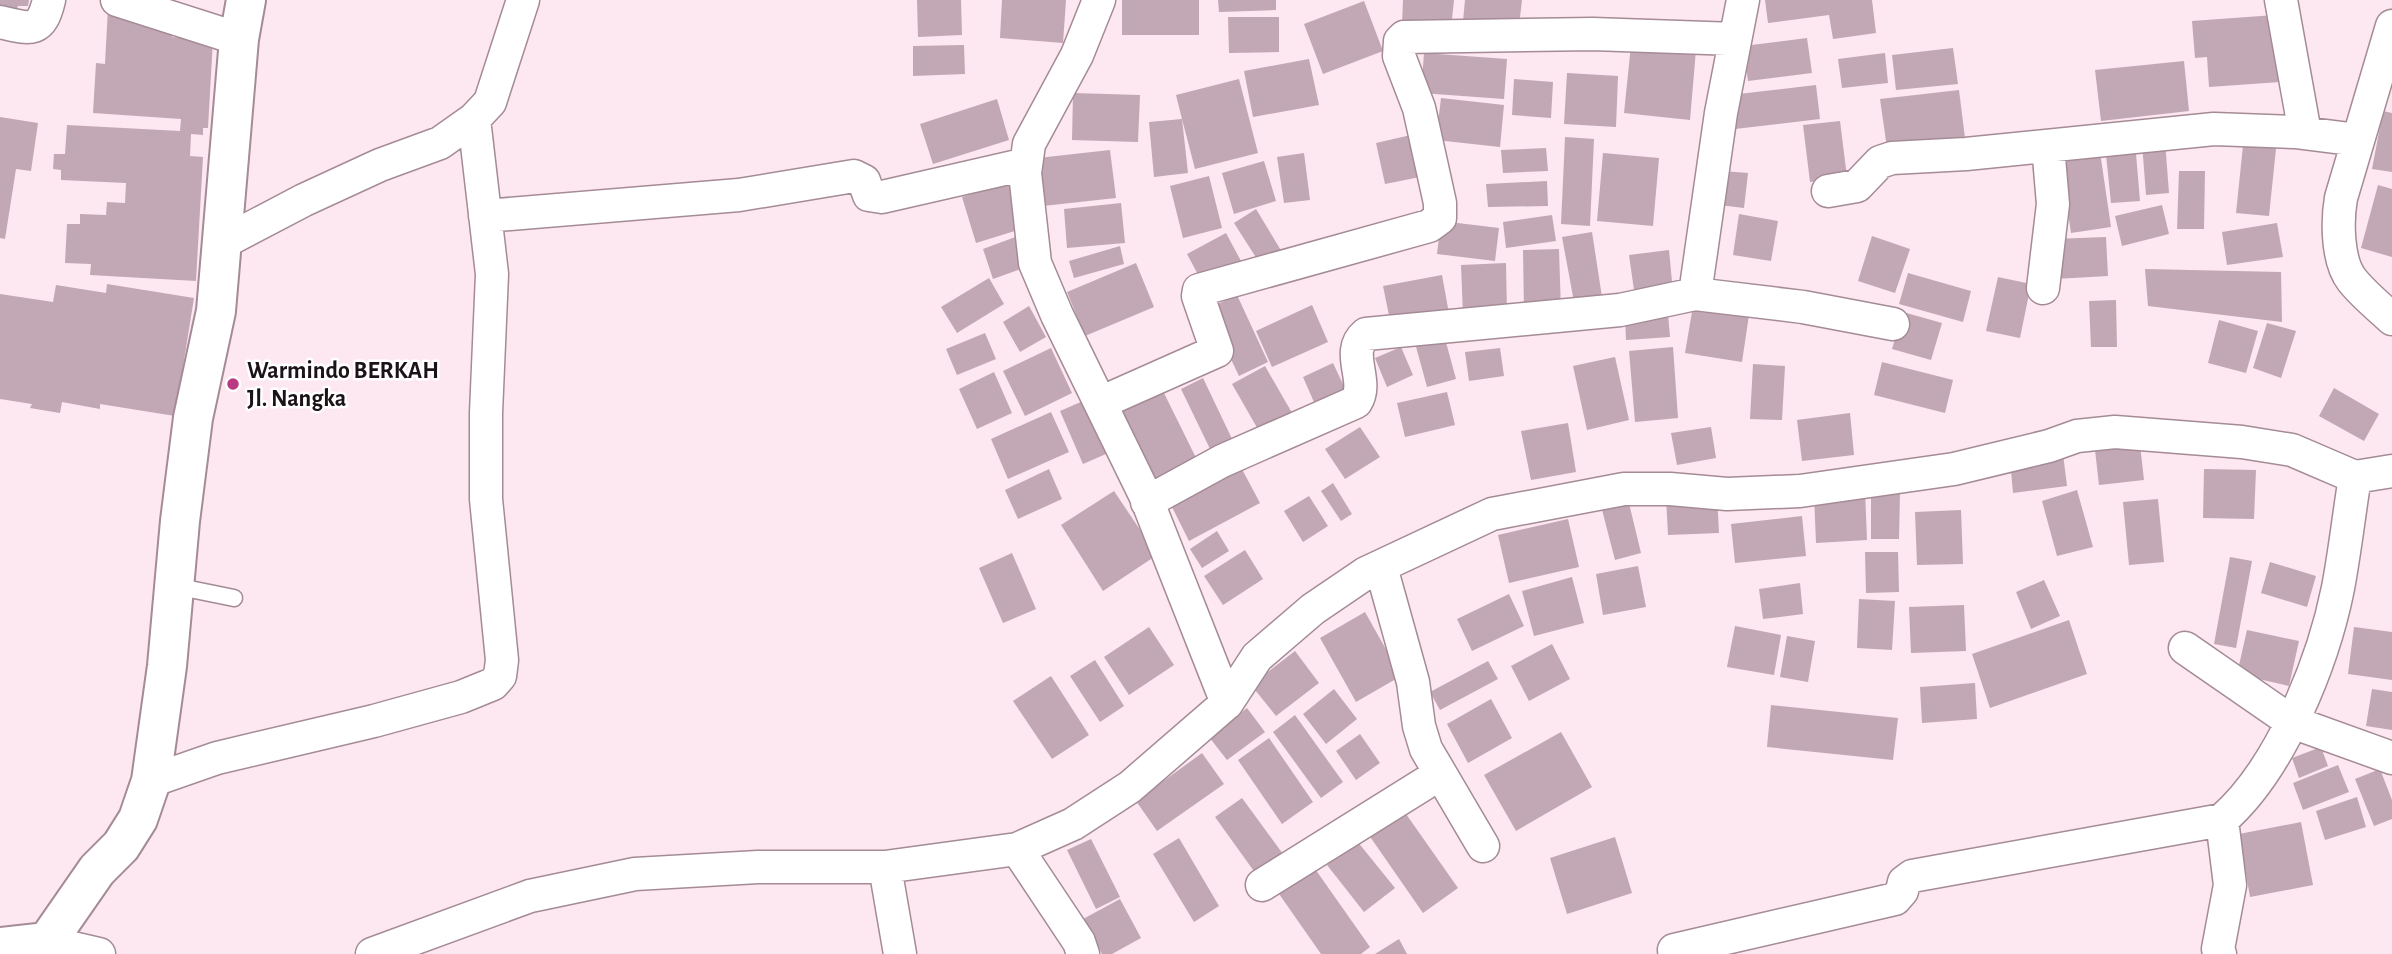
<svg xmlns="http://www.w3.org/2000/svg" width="2392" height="954" font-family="'Alegreya Sans',sans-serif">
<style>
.building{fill:#c2a8b4}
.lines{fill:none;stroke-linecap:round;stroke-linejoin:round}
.lane-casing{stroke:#a48b96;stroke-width:19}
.street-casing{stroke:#a48b96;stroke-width:35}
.secondary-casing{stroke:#a48b96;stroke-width:42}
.lane{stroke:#fff;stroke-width:16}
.street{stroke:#fff;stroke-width:32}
.secondary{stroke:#fff;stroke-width:38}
.poi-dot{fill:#b93984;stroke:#fff;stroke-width:2.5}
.labels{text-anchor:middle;stroke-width:5;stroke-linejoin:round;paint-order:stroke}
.poi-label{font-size:24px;font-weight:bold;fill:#1c1318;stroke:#fff;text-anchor:start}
</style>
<rect width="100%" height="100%" fill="#fde7f1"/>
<path class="building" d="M0,0H29L28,6H18L15,14L0,11Z
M917,0H961L962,35L918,37Z
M1002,0H1066L1063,43L1000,38Z
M1122,0H1199V35H1122Z
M1218,0H1276V10L1219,12Z
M1403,0H1454L1451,29L1402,25Z
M1465,0H1522L1519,26L1463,21Z
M1765,0H1872L1876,33L1833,39L1829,15L1768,23Z
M1364,1L1383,51L1323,74L1304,24Z
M108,8L172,24V37L213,40L208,128H203V135L191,134L190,156L203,157L196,281L90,275L91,264L65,263L67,224H80V214L106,215L107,202L125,203L126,183L61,180V170L53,169L54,154H65L67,125L180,131L181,119L93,113L96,63L105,64Z
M2275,15L2280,82L2209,87L2207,57L2195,58L2192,21Z
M1228,17H1279V52L1229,53Z
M1807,38L1812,73L1748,81L1743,46Z
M964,45L965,74L913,76V46Z
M1631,45L1696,50L1690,120L1624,113Z
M1953,48L1958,84L1896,90L1892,55Z
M1424,53L1507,59L1504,99L1421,93Z
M1885,53L1888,83L1842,88L1838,59Z
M1309,59L1319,105L1253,117L1244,71Z
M2184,61L2189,111L2101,121L2095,70Z
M1567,73L1618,76L1616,127L1564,124Z
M1239,79L1258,153L1195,169L1182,119L1188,173L1154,177L1149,122L1182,119L1176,95Z
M1514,79L1553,82L1551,118L1512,115Z
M1816,85L1820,119L1735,129L1730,95Z
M1959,90L1965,138L1887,148L1880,99Z
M1073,93L1140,95L1138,142L1072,140Z
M1441,98L1504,105L1500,147L1436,140Z
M997,99L1009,140L933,164L920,124Z
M2383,111L2392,113V172L2372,169Z
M0,117L38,123L31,171L16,169L5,239L0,238Z
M1840,121L1847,177L1810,182L1803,125Z
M1411,135L1420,177L1385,184L1376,143Z
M2244,136L2277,139L2269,216L2236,213Z
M1565,137L1594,139L1590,226L1561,224Z
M2165,141L2169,193L2146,195L2142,143Z
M2135,142L2140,201L2111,203L2105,145Z
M1546,148L1548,171L1503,173L1501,150Z
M1110,150L1116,198L1043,206L1038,158Z
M2100,152L2111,227L2071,233L2060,158Z
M1304,153L1310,200L1284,203L1277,157Z
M1603,153L1659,158L1653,226L1597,221Z
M1264,161L1276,201L1234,214L1222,173Z
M1723,171L1748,173L1744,208L1719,205Z
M2179,171H2205L2204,229H2177Z
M1209,176L1222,228L1183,238L1170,186Z
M1547,181L1548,206L1488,207L1486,184Z
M1010,182L1024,228L976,243L962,197Z
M2378,185L2392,189V257L2361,248Z
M1121,203L1125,243L1067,248L1064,209Z
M2162,205L2169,234L2122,246L2115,216Z
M1256,209L1285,257L1264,270L1234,223Z
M1739,214L1778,221L1771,261L1733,255Z
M1552,215L1556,241L1506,248L1503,222Z
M1441,221L1499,228L1495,261L1437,254Z
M2277,223L2283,257L2227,265L2222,232Z
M1592,232L1602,297L1574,302L1562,237Z
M1226,233L1241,261L1202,282L1187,254Z
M1021,235L1032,265L993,279L983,249Z
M1872,236L1910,249L1895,293L1858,281Z
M2106,237L2108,276L2055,279L2053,239Z
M1120,246L1124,264L1074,278L1069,261Z
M1559,249L1561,311L1524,312L1523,250Z
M1669,250L1673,292L1635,297L1629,255Z
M1136,263L1154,307L1085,336L1067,292Z
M1506,263L1507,314L1463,315L1461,265Z
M2145,269L2281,272L2282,322L2148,306Z
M1908,273L1971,291L1963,322L1899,304Z
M1442,275L1450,319L1392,330L1383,286Z
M1998,277L2031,284L2020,338L1986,331Z
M989,278L1004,304L957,333L941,307Z
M107,284L194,298L175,416L100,404V409L62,402L60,413L30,408L32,404L0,399V294L53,302L56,285L106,293Z
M1237,295L1268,362L1239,376L1207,309Z
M2116,300L2117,347H2091L2089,301Z
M1312,305L1328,342L1272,367L1256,331Z
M1029,306L1046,337L1020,352L1003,322Z
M1693,306L1749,315L1742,362L1685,353Z
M1903,312L1942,323L1931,360L1892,349Z
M1668,314L1670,337L1626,340L1625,317Z
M2219,320L2258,331L2246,373L2208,363Z
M2267,323L2296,331L2281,378L2253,368Z
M985,333L996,359L957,375L946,349Z
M1444,335L1456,379L1427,387L1415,343Z
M1401,347L1413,375L1387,387L1375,358Z
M1673,347L1678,418L1635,422L1629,351Z
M1051,348L1072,393L1025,416L1003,371Z
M1500,348L1504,376L1469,381L1465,352Z
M1615,357L1629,420L1587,430L1573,366Z
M1882,362L1953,380L1945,413L1874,395Z
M1333,363L1348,395L1317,409L1303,377Z
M1753,364L1785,366L1782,420L1750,419Z
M1265,366L1295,418L1263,438L1232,384Z
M994,372L1012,413L977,429L959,389Z
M1203,378L1234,443L1212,453L1181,389Z
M1160,385L1202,470L1158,491L1117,407Z
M2334,388L2379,414L2364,441L2319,416Z
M1447,392L1455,425L1405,437L1397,403Z
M1083,401L1106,454L1083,464L1060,411Z
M1051,412L1069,452L1008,479L991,439Z
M1850,413L1854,455L1802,461L1797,420Z
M1568,423L1576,472L1531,480L1521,431Z
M1360,427L1380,457L1345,479L1325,449Z
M1711,427L1716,458L1677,465L1671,433Z
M2139,436L2144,480L2099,485L2094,441Z
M2063,454L2067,486L2013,493L2010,460Z
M1236,458L1260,503L1189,541L1166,495Z
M1049,469L1062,499L1018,519L1005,490Z
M2204,469L2256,470L2254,519L2203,518Z
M1333,483L1352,514L1341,521L1321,491Z
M2077,490L2093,547L2057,556L2042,501Z
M1114,491L1157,555L1103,591L1061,525Z
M1865,491L1867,540L1816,543L1814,494Z
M1871,492H1900L1899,539H1871Z
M1627,495L1641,553L1615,560L1600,502Z
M1717,495L1719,533L1668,535L1666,497Z
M1309,496L1328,526L1303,542L1284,511Z
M2158,499L2164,562L2129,565L2123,502Z
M1961,510L1963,564L1917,565L1915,512Z
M1802,516L1806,556L1735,563L1731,524Z
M1568,519L1579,567L1509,583L1498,535Z
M1217,531L1229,551L1202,568L1190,549Z
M1245,550L1263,579L1223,605L1204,576Z
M1865,552H1898L1899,592L1866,593Z
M1012,553L1036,609L1003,623L979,568Z
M2230,557L2252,561L2236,648L2214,644Z
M2270,562L2316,576L2307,607L2261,593Z
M1638,566L1646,607L1603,615L1596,574Z
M1572,577L1584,623L1534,636L1522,591Z
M2044,580L2060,616L2031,629L2016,592Z
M1800,583L1803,614L1763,619L1759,589Z
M1509,594L1524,626L1472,651L1457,619Z
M1859,599L1895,601L1892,650L1857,648Z
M1964,605L1966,651L1911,653L1909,607Z
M1365,612L1401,676L1356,702L1320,638Z
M2069,620L2087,674L1990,708L1972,654Z
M1735,626L1781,635L1774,675L1727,667Z
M1149,627L1174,665L1129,695L1104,657Z
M2354,627L2392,632V680L2348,674Z
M2247,630L2299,641L2289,686L2237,674Z
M1787,636L1815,641L1808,682L1780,677Z
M1552,644L1570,679L1529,701L1511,666Z
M1295,651L1319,683L1276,716L1251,685Z
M1095,660L1124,706L1100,722L1070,676Z
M1488,661L1498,679L1440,710L1430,692Z
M1051,676L1089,735L1052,759L1013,701Z
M1975,683L1977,719L1922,723L1920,687Z
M1334,689L1357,719L1326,744L1303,714Z
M2372,689L2392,692V730L2366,726Z
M1491,699L1512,738L1468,763L1447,724Z
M1771,705L1898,718L1893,760L1767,747Z
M1247,708L1265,732L1227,760L1209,737Z
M1295,715L1343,782L1321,798L1273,732Z
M1561,732L1592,787L1516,831L1484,775Z
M1360,734L1380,763L1356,780L1336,751Z
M1269,738L1313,802L1282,824L1238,760Z
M2321,747L2328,766L2299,778L2292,758Z
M1202,753L1224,784L1157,831L1136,801Z
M2338,765L2349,792L2303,810L2293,783Z
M2380,769L2392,800V819L2374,826L2355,779Z
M2357,797L2366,827L2325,840L2316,811Z
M1242,798L1283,854L1256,874L1215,817Z
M1399,804L1458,888L1423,913L1364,828Z
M2301,822L2313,885L2250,897L2239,834Z
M1615,837L1632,893L1567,914L1550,858Z
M1179,838L1219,906L1194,922L1153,854Z
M1091,839L1120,897L1096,909L1067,850Z
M1357,841L1395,888L1364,912L1327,865Z
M1313,866L1370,947L1361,954H1321L1277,891Z
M1120,899L1141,938L1112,954H1102L1083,919Z
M1399,939L1407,954H1375Z"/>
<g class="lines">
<g class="lane-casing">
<path id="lane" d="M175,586L234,598"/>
</g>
<g class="street-casing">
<path id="street" d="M117,0L239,39
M1099,0L1077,55L1029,144L1025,173L1035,263L1057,315L1145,495L1227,703
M2281,0L2305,133
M0,22C30,29 41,34 49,0
M2392,26L2341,198C2337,221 2337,261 2352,280C2363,294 2378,306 2392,319
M1828,191L1857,186L1880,162L1892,158L1966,154L2214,129L2295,132L2358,140
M485,216L739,195L854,176L864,181L869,195L882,197L1026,164
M222,243L304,200L380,165L440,143L474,119L490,102L523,0
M2043,288L2053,204L2048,146
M1695,294L1721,113L1743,0
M1100,403L1217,351L1198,296L1199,290L1429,226L1440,218V203L1419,108L1399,56L1400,41L1404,37L1593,34L1735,39
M1147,502L1222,461L1356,402C1370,381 1344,352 1366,334L1620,310L1695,294L1803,307L1893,324
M1381,567L1413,682L1419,726L1426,749L1483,846
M2185,648L2292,722L2392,758
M151,781L217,758L374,721L461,697L493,684L500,676L502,660L486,499V413L492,274L474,119
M1017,849L1079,942L1083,954
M885,867L900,954
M1262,885L1440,774
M47,942L99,954
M1674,950L1895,899L1902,891L1904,882L1912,876L2222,820
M372,954L530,896L635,874L758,867H885L1017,849L1073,824L1130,787L1227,703L1257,657L1313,609L1366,573L1492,514L1624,489H1670L1727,494L1800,491L1954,469L2049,446L2077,436L2115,432L2242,442L2292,450L2355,477L2392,471
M2220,954L2218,949L2230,885L2222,820C2280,770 2323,663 2338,588C2345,551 2349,514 2355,477"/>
</g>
<g class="secondary-casing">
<path id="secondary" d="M0,947L47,942L97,870L121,846L138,819L151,781L167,666L180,521L193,418L216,311L239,39L246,0"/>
</g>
<use href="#lane" class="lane"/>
<use href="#street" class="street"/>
<use href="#secondary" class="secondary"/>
</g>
<circle class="poi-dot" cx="233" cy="384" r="7"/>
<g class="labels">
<g class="poi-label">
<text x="247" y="378">Warmindo BERKAH<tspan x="247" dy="28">Jl. Nangka</tspan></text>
</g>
</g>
</svg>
